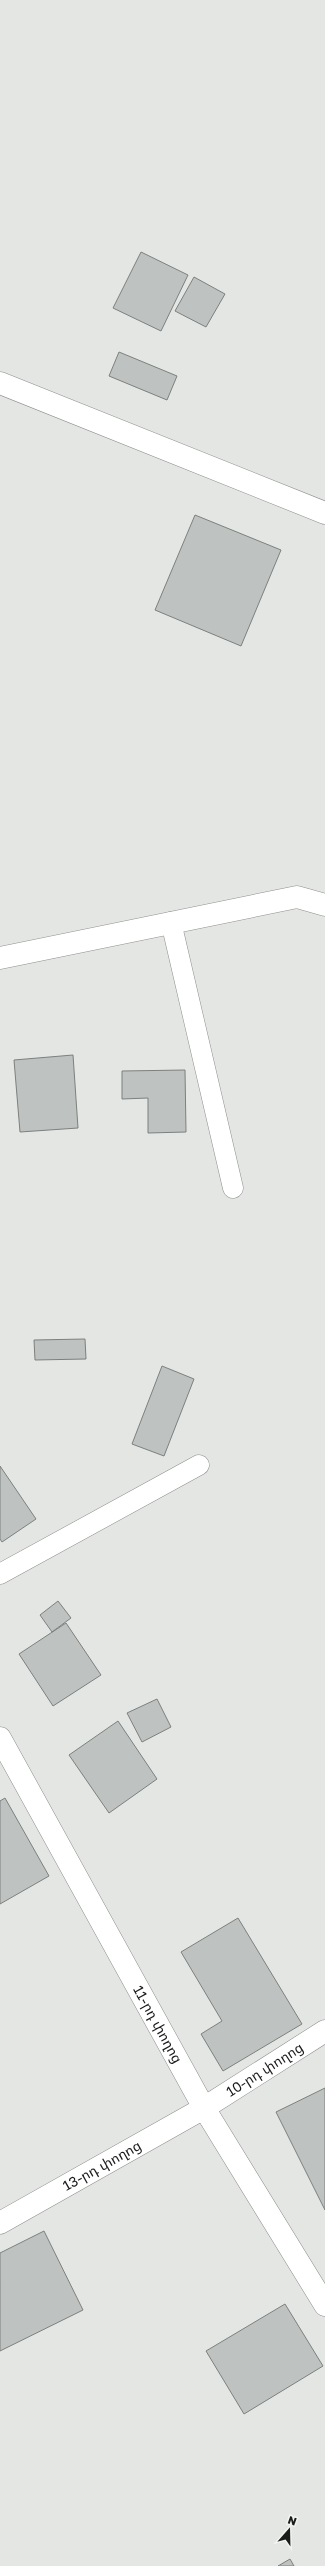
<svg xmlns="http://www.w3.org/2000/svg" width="325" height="2566" font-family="'Golos Text','Noto Sans Armenian',sans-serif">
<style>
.building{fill:#bec2c0;stroke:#7c807e}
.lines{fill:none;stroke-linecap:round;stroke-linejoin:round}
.service-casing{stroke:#8e908d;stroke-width:21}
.minor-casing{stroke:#8e908d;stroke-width:23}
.service{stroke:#fff;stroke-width:20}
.minor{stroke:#fff;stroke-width:22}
.labels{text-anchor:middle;stroke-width:3;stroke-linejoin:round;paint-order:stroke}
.street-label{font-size:14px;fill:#1b1c1a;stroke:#f1f4f0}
</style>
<rect width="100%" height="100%" fill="#e4e6e3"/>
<path class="building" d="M141,252L188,275L161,331L113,308Z
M194,277L225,294L206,327L175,311Z
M119,352L177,376L167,400L109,376Z
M195,515L281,550L241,646L155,610Z
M73,1055L78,1128L20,1132L14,1060Z
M185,1070L186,1132L148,1133V1098L122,1099V1071Z
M85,1339L86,1359L35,1360L34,1340Z
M162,1366L194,1379L164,1456L132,1444Z
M0,1466L36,1519L2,1542L0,1539Z
M58,1601L71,1618L52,1632L40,1615Z
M66,1623L101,1675L53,1706L19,1654Z
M157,1699L171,1727L142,1742L127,1713Z
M118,1721L157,1779L109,1813L69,1755Z
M5,1798L49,1876L0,1904V1801Z
M238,1918L302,2024L223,2071L201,2034L222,2021L181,1952Z
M325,2088V2210L276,2112Z
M44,2231L83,2310L0,2351V2253Z
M285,2304L323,2366L244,2414L206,2351Z
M290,2559L294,2566H278Z"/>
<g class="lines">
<g class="service-casing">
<path id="service" d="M171,922L233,1188
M0,1574L199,1465"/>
</g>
<g class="minor-casing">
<g id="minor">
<path d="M0,383L325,513"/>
<path d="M0,958L297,897L325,905"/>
<path id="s1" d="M0,1738L204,2108L325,2305"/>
<path id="s2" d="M0,2223L204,2108L325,2031"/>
</g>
</g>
<use href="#service" class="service"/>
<use href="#minor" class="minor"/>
</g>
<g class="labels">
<g class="street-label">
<text dy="5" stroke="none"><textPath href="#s1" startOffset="327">11-րդ փողոց</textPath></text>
<text dy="5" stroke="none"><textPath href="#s2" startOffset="306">10-րդ փողոց</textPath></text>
<text dy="5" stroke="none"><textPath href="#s2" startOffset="117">13-րդ փողոց</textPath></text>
</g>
</g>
<g transform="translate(289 2530) rotate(20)" stroke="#f1f4f0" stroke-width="3" paint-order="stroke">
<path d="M0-3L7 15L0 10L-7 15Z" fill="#1b1c1a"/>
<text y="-6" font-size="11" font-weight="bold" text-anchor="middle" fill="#1b1c1a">N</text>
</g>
</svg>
